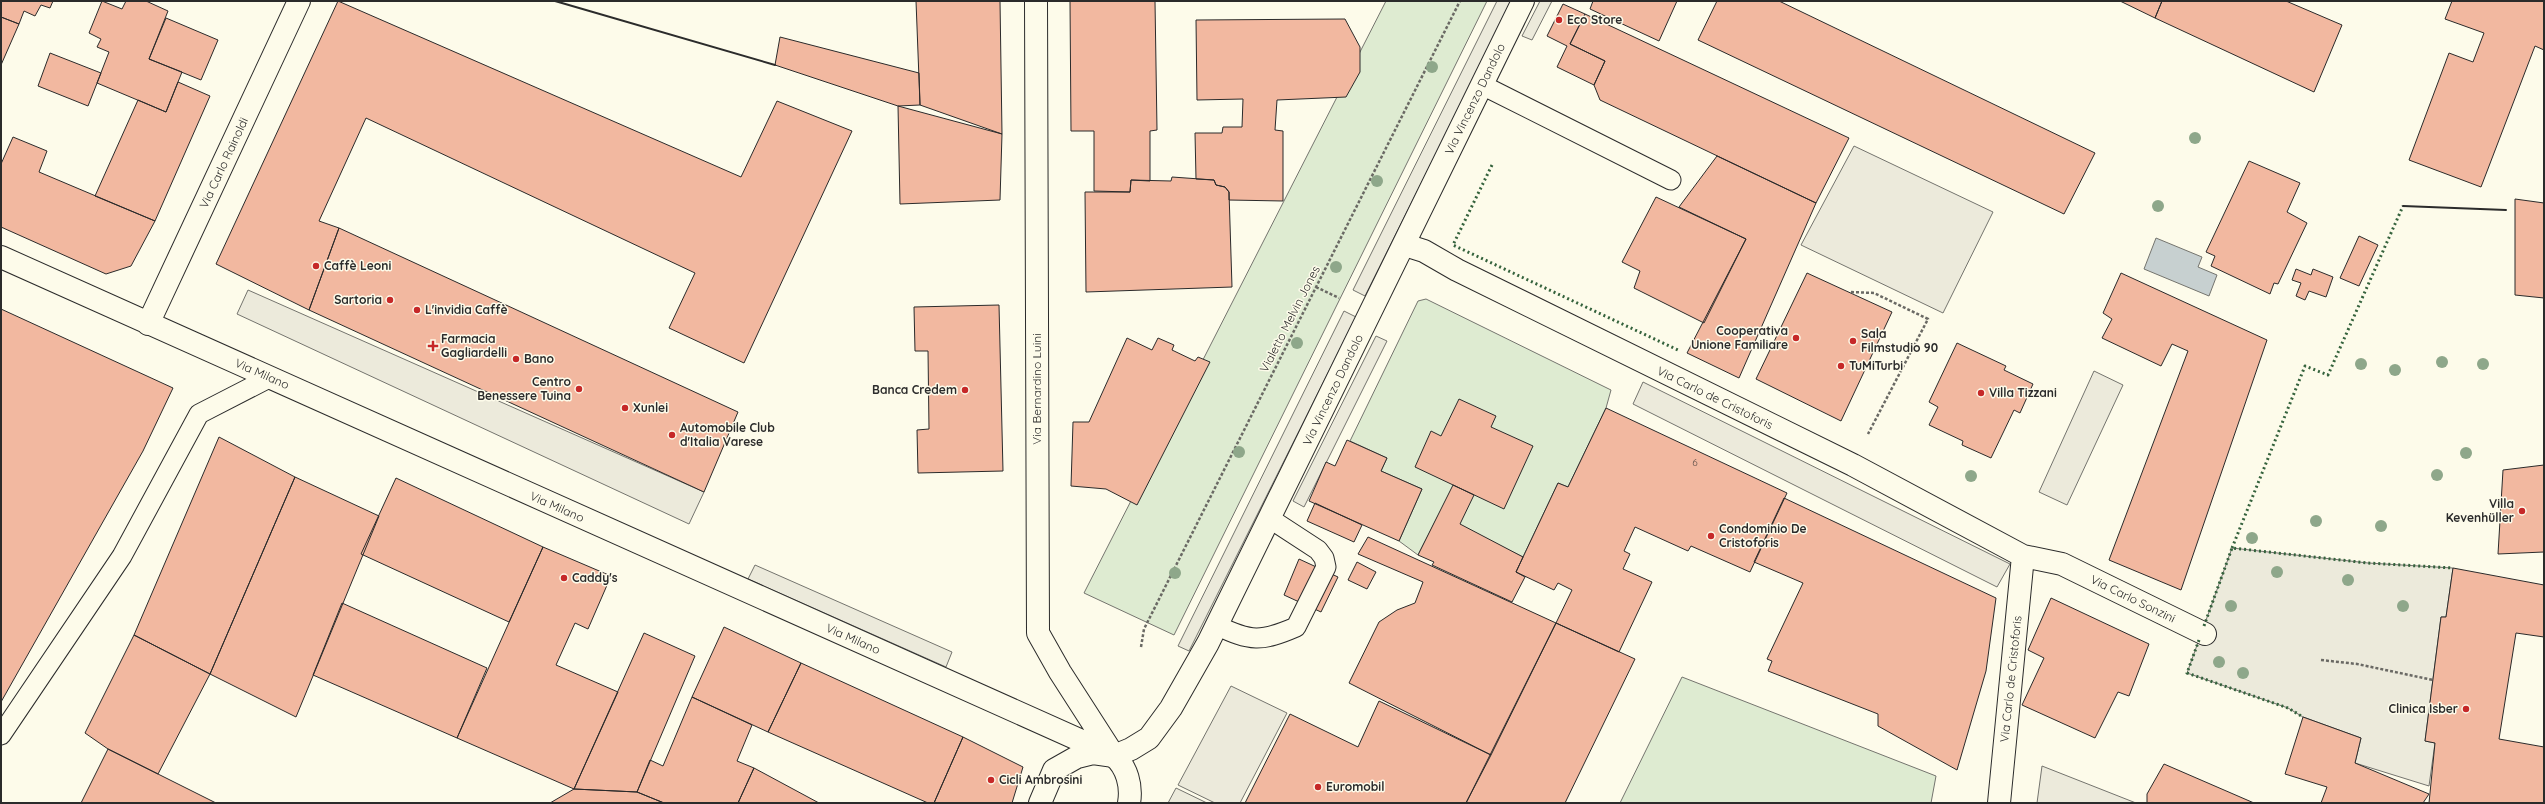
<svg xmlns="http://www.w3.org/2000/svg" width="2545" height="804" font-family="Quicksand,sans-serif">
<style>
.green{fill:#deebd1;stroke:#74746e}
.parking{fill:#eceadb;stroke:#74746e}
.water{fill:#c7d0d0;stroke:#74746e}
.building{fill:#f2b8a0;stroke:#2b2b2b}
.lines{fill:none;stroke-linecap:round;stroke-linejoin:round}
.service-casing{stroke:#2b2b2b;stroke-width:21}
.minor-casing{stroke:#2b2b2b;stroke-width:24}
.tertiary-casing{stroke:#2b2b2b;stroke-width:24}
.path{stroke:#6a6964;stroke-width:2.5;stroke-dasharray:3 2;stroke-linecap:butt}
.service{stroke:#fdfbea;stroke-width:19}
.minor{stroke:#fdfbea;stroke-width:22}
.tertiary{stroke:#fdfbea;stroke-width:22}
.hedge{stroke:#34623c;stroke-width:3;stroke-dasharray:2 3;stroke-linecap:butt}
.wall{stroke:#2b2b2b;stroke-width:2}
.tree{fill:#8ea78a}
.poi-dot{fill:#c62828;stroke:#fdfbea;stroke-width:1.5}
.labels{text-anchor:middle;stroke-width:3;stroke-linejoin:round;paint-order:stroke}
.number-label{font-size:10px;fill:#5d4e48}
.poi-label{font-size:12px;font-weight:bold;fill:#2b2b2b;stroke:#fdfbea;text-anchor:start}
.street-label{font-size:12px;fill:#2b2b2b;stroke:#fdfbea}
</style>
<rect width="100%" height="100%" fill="#fdfbea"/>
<path class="green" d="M1386,1H1487L1174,635L1084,593Z
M1426,299L1611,390L1606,408L1568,487L1558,483L1523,557L1438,516L1418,555L1399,541L1422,489L1381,471L1387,458L1350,441L1418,301Z
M1682,677L1936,776L1931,803H1620Z"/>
<path class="parking" d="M1497,1H1512L1365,296L1353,290Z
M1540,1H1552L1532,40L1522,36Z
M1854,146L1993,212L1943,313L1801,245Z
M248,290L704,492L689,524L237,314Z
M1344,311L1356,317L1189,651L1178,646Z
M1376,336L1387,341L1304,507L1293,501Z
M2094,371L2123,385L2067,505L2039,492Z
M1643,382L2010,564L1997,587L1633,404Z
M2232,548L2368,563L2453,568L2446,617H2441L2425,741L2435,743L2429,786L2355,763L2361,738L2303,717L2288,708L2187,673Z
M755,565L952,652L946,667L748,579Z
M1231,686L1287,713L1240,803H1215L1178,785Z
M2042,766L2136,803H2037Z
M1176,788L1207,803H1168Z"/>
<path class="water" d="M2156,238L2202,257L2198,267L2217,275L2209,296L2144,269Z"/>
<path class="building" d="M1,1H53L50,8L41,5L35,16L24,11L19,24L1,17Z
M102,1L122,9L126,1H146L168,11L149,59L182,72L166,112L97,83L109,52L97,47L101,39L89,33Z
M338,1L741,177L777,101L852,131L744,363L669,328L695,273L366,118L319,221L339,228L309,310L216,264Z
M916,1H1000L1002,134L920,105Z
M1070,1H1155L1157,130L1150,131V181L1131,180L1130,192L1094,191V131H1071Z
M1593,1H1677L1659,41L1590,9Z
M1717,1H1779L2095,153L2064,214L1698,40Z
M2120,1H2162L2155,18Z
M2162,1H2286L2342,25L2314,92L2155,18Z
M2452,1H2544V50L2535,46L2481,187L2409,160L2449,53L2473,62L2484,33L2445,19Z
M1563,4L1585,14L1570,44L1605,61L1594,85L1557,67L1567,46L1547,36Z
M1585,14L1849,138L1816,203L1600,100L1594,85L1605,61L1570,44Z
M1,17L19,24L1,65Z
M166,18L218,40L201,80L149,59Z
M1345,19L1360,47V72L1346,97L1277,100L1275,130L1283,131V201L1229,200V192L1225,187L1216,185L1214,180L1196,179L1195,133H1222L1223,127H1242L1243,99L1197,100L1196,20Z
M780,37L919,73L920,105L898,106L775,65Z
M50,53L101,73L88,106L38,86Z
M178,82L210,96L155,221L95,196L138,100L166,112Z
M898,106L1002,134L1000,200L900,204Z
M13,137L47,151L39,172L155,221L131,266L106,274L1,227V164Z
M1717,156L1816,203L1739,378L1687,353L1746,239L1679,207Z
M2249,161L2300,183L2287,212L2307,223L2278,284L2274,283L2270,294L2211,266L2215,256L2206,252Z
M1172,177L1214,180L1216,185L1225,187L1229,192L1232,287L1086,292L1085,192H1130L1131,180L1171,181Z
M1656,197L1746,239L1704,323L1634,288L1640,271L1622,262Z
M2515,199L2544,203V298L2515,295Z
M339,228L738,412L704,492L309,310Z
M2359,236L2378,245L2359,286L2340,278Z
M2296,269L2311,275L2313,269L2333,277L2326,297L2309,291L2305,300L2296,296L2301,283L2292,280Z
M1807,273L1892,312L1841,421L1756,379Z
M2121,273L2267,340L2181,590L2109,560L2188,351L2172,344L2161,366L2102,338L2112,319L2103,313Z
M999,305L1003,471L918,473L917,430L929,429L928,351H915L914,307Z
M1,309L173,388L143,451L1,702Z
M1127,338L1152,350L1158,338L1174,345L1172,350L1195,361L1198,357L1210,362L1137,505L1106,489L1071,486L1073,422H1089Z
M1957,343L2006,366L2004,370L2033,384L2020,413L2014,410L1991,458L1962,445L1963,441L1929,425L1938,407L1929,402Z
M1459,399L1496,416L1491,427L1533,446L1504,509L1415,467L1431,431L1441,436Z
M1606,408L1787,493L1750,572L1691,546L1688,551L1635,527L1624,551L1630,554L1623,569L1652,582L1619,652L1556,623L1572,590L1558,583L1554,590L1516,572L1558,483L1568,487Z
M219,437L295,477L210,674L134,635Z
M1347,440L1387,458L1381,471L1422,489L1399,541L1309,501L1326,462L1335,466Z
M2544,465V552L2498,554L2503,470Z
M295,477L379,516L296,717L210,674Z
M396,478L543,547L509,622L361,554Z
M1453,485L1474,495L1460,524L1523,557L1516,572L1525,577L1512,602L1432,565L1434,562L1418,555Z
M1784,498L1996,598L1986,671L1957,770L1878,726V714L1768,671L1772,661L1767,659L1803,583L1754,562Z
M1315,503L1362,525L1354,542L1307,521Z
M1368,537L1556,623L1491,755L1349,683L1379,622L1397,610L1415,603L1423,582L1358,554Z
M543,547L611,576L588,629L575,623L556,665L618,692L574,789L457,738Z
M1299,559L1338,577L1321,612L1284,595Z
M1357,562L1376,572L1367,589L1348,580Z
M2453,568L2544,585V637L2516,633L2499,739L2544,747V803H2429L2435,743L2425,741L2441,617H2446Z
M2051,598L2149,644L2129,696L2118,692L2095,738L2022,705L2044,658L2028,650Z
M342,603L487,668L457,738L313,675Z
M1556,623L1635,659L1565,803H1466Z
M724,627L801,663L768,732L692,697Z
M644,633L695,656L637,792L574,789Z
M134,635L210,674L158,774L108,749L85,733Z
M801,663L963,737L934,803H928L768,732Z
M692,697L752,725L737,761L754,768L738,803H664L637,792L650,760L663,766Z
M1379,701L1491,755L1466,803H1245L1290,714L1358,747Z
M2303,717L2361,738L2355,763L2429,794L2423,803H2321L2327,787L2285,774Z
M963,737L1023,767L1012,803H934Z
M108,749L216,803H81Z
M2164,764L2254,803H2147V794Z
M754,768L819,803H738Z
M574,789L637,792L664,803H550Z"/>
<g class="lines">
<g class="service-casing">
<path id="service" d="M1482,85L1671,180
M1216,625C1251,642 1261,642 1296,627L1326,567L1324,558L1318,550L1269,518
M1,735L122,556L199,414L269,378"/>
</g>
<g class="minor-casing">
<path id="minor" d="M1036,1L1038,633L1060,672L1114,756C1127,767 1132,786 1129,803
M1405,245L1424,251L1457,270L1853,465L2023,556L2062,564L2205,634
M1,257L1113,755
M148,324L299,1
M1999,803L2023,556"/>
</g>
<g class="tertiary-casing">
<path id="tertiary" d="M1040,803L1054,770L1077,757L1093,753L1114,756L1131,749L1149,738L1171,708L1208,643L1523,1"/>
</g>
<path class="path" d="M1316,287L1339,298
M1851,292L1874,293L1928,319L1868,434
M1141,647L1144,629L1460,1
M2321,660L2357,664L2433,680"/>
<use href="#service" class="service"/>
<use href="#minor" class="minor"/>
<use href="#tertiary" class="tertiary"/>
<path class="hedge" d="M1492,165L1453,245L1678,350
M2232,548L2305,366L2328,375L2403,206
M2204,626L2232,548L2368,563L2453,568
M2199,640L2187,673L2288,708L2303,717"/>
<path class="wall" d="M555,1L775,65
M2403,206L2506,210"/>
</g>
<g class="tree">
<circle cx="1432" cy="67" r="6"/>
<circle cx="2195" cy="138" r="6"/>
<circle cx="1377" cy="181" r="6"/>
<circle cx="2158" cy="206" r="6"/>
<circle cx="1336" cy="267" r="6"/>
<circle cx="1297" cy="343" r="6"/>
<circle cx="2442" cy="362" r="6"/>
<circle cx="2361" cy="364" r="6"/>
<circle cx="2483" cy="364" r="6"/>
<circle cx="2395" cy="370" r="6"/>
<circle cx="1239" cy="452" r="6"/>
<circle cx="2466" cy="453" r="6"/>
<circle cx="2437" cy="475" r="6"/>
<circle cx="1971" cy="476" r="6"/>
<circle cx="2316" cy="521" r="6"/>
<circle cx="2381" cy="526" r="6"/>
<circle cx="2252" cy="538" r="6"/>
<circle cx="2277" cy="572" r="6"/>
<circle cx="1175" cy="573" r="6"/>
<circle cx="2348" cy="580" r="6"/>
<circle cx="2231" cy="606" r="6"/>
<circle cx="2403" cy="606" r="6"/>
<circle cx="2219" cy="662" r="6"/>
<circle cx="2243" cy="673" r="6"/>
</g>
<g class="poi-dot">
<circle cx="1559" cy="20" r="4"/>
<circle cx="316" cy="266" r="4"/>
<circle cx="390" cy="300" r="4"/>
<circle cx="417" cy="310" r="4"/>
<circle cx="1796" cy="338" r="4"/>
<circle cx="1853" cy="341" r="4"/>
<path d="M431 340h4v4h4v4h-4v4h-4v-4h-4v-4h4z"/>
<circle cx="516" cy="359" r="4"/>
<circle cx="1841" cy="366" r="4"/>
<circle cx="579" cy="389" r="4"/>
<circle cx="965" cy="390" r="4"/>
<circle cx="1981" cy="393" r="4"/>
<circle cx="625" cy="408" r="4"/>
<circle cx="672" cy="435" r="4"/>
<circle cx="2522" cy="511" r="4"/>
<circle cx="1711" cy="536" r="4"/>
<circle cx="564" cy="578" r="4"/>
<circle cx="2466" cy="709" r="4"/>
<circle cx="991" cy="780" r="4"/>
<circle cx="1318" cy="787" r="4"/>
</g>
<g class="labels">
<g class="number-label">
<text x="1695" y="466">6</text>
</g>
<g class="poi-label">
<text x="1567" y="24">Eco Store</text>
<text x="324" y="270">Caffè Leoni</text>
<text x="382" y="304" text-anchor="end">Sartoria</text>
<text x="425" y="314">L'invidia Caffè</text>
<text x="1788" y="335" text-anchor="end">Cooperativa<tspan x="1788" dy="14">Unione Familiare</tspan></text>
<text x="1861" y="338">Sala<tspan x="1861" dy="14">Filmstudio 90</tspan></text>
<text x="441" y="343">Farmacia<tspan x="441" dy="14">Gagliardelli</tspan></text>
<text x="524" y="363">Bano</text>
<text x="1849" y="370">TuMiTurbi</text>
<text x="571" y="386" text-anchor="end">Centro<tspan x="571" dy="14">Benessere Tuina</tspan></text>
<text x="957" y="394" text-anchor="end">Banca Credem</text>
<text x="1989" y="397">Villa Tizzani</text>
<text x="633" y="412">Xunlei</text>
<text x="680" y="432">Automobile Club<tspan x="680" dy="14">d'Italia Varese</tspan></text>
<text x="2514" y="508" text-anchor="end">Villa<tspan x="2514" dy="14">Kevenhüller</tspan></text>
<text x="1719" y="533">Condominio De<tspan x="1719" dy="14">Cristoforis</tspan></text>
<text x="572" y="582">Caddy's</text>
<text x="2458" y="713" text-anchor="end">Clinica Isber</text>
<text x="999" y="784">Cicli Ambrosini</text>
<text x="1326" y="791">Euromobil</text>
</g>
<g class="street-label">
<text transform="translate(1475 99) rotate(-64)" y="4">Via Vincenzo Dandolo</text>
<text transform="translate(224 163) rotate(-65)" y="4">Via Carlo Rainoldi</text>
<text transform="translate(1290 319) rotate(-63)" y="4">Vialetto Melvin Jones</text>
<text transform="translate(262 374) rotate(24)" y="4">Via Milano</text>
<text transform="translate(1037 389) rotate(-90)" y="4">Via Bernardino Luini</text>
<text transform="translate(1333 390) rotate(-64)" y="4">Via Vincenzo Dandolo</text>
<text transform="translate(1715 398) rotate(26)" y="4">Via Carlo de Cristoforis</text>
<text transform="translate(557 507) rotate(24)" y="4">Via Milano</text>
<text transform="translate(2133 599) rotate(26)" y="4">Via Carlo Sonzini</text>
<text transform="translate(853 639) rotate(24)" y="4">Via Milano</text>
<text transform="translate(2011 679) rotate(-84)" y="4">Via Carlo de Cristoforis</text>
</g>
</g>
<rect width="2545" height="804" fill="none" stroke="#2b2b2b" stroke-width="4"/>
</svg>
